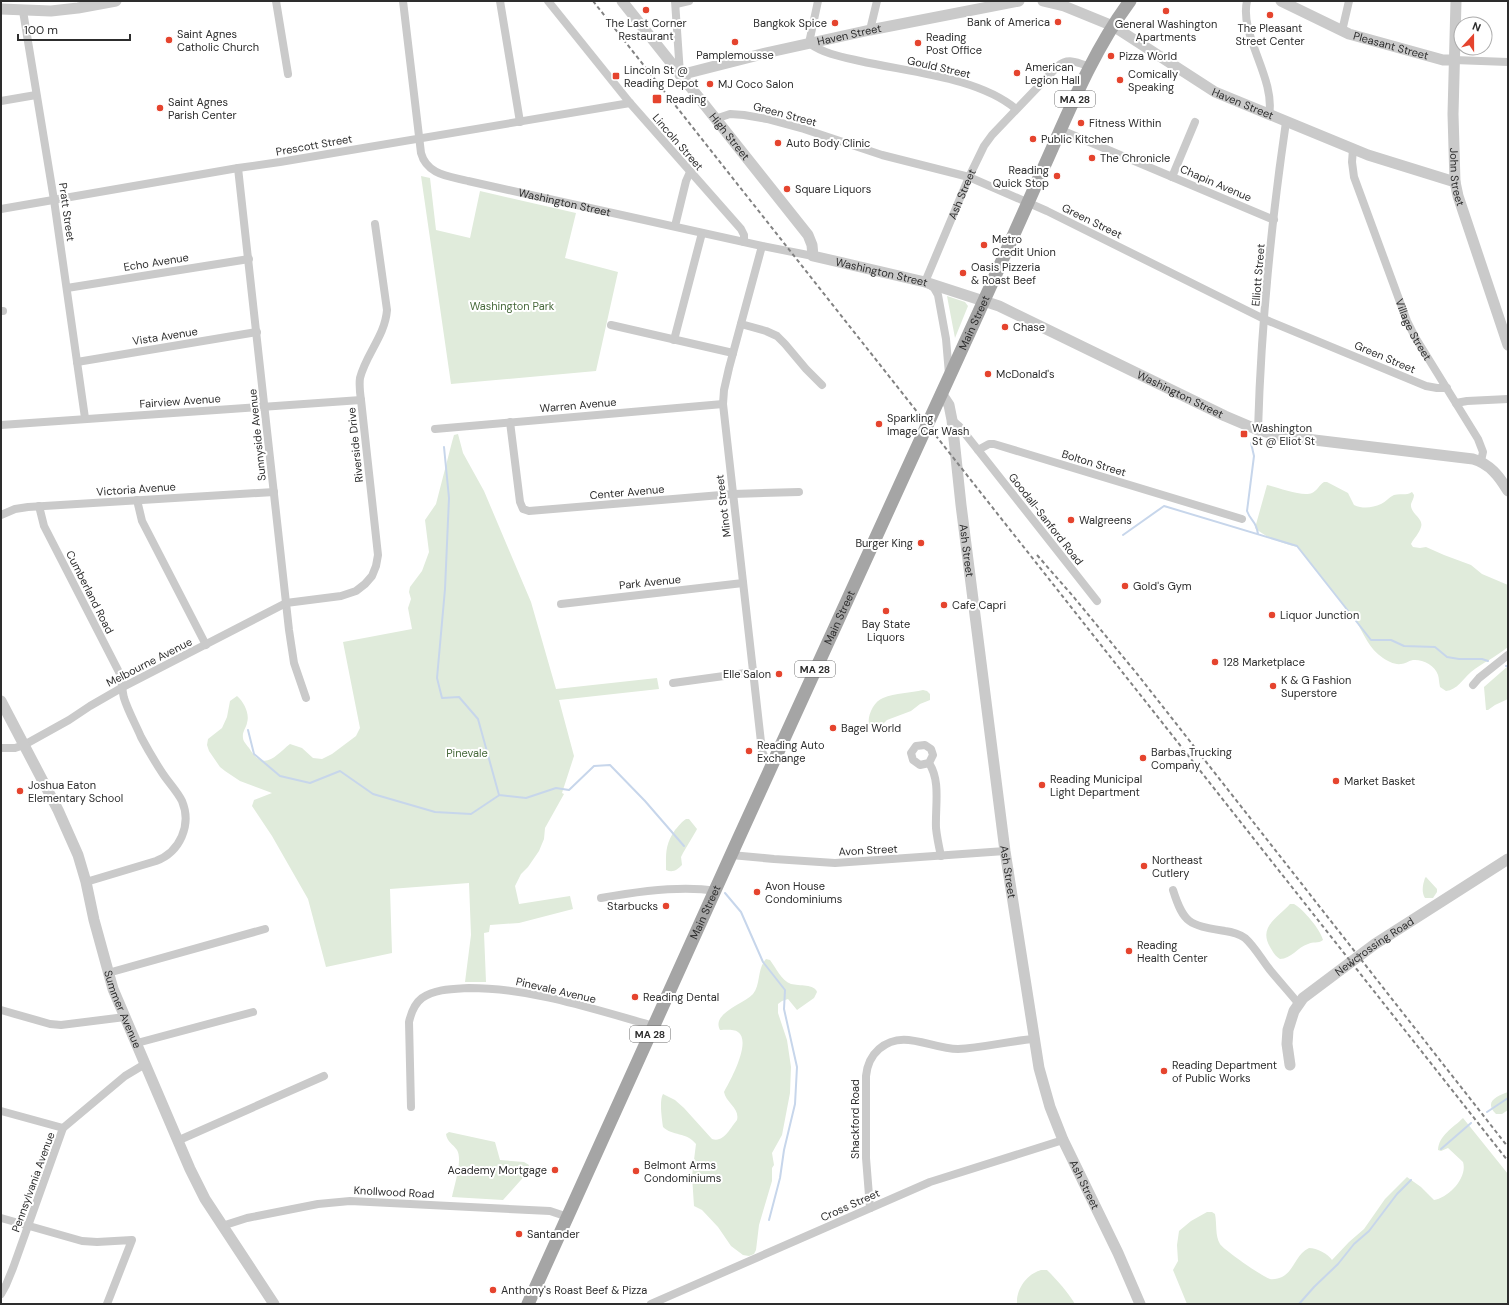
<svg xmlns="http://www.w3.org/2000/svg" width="1509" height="1305" font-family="'DM Sans',sans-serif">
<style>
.green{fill:#e0ebdb}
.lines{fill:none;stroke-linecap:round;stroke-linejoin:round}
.stream{stroke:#c7d6eb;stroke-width:2}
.minor{stroke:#cacaca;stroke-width:8}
.tertiary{stroke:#cacaca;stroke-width:11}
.primary{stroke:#a5a5a5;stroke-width:13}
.rail{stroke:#828282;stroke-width:2;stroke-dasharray:4 3;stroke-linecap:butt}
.poi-dot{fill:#e5442e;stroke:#fff;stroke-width:1.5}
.labels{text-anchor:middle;stroke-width:4;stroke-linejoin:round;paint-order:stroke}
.shield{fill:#fff;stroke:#6c6c6c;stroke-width:1}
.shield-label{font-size:10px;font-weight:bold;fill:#2d2d2d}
.poi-label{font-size:11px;fill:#2d2d2d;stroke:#fff;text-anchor:start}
.street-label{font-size:11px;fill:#2d2d2d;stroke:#fff}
.park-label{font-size:11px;fill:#47693b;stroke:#fff}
</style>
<rect width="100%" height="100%" fill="#fff"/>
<path class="green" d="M421,176L430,178L436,230L470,238L480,191L576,213L565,258L618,272L596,371L451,384Z
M947,296L965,302L968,306L955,338Z
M458,434L463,453L484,491L531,602L556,689L657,678L659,689L559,700L574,756L562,793L564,794L545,828L544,839L539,851L528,867L521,874L515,886L519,904L570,896L573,909L519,923L490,925L489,932L484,933L486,982H465L471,935L469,883L390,889L392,953L326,967L308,899L272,836L252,806L254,800L272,793L240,781L225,771L220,767L209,751L207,745L208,739L222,728L227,717L230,701L237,696C244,702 250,714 247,723C246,728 242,732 243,738C243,742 249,747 251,751C265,772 277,754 290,744L302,748L313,758L322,759L332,754L356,736L360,728L343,642L412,629L408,608L411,599L409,592L410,587L422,571L429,552L425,520L436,504L452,442L454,435Z
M1324,482H1327L1348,493L1354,505C1363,509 1372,508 1381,504C1386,502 1389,497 1394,495C1400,493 1406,496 1412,492L1414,495C1414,498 1412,501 1411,504C1410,514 1424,518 1421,527C1419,534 1414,538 1411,544L1413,547L1420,548L1426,547L1444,555L1471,565L1482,574L1508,585V647C1496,657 1482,663 1471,672C1463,679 1457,690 1446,691L1440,687C1439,683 1439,678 1438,675C1435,665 1422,659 1413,660C1408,661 1405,664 1401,664C1395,665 1387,661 1383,658C1369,649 1364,634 1356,621L1298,547C1284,544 1266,538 1255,528L1267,485C1277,487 1302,497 1312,493C1317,491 1319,485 1324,482Z
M1508,666V699L1495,705L1488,710H1486L1484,687Z
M923,690L927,691L930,694V700L920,704L911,711L887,720L881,726L877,728L869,724C867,716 874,701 883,698C895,693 911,693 923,690Z
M686,819H689L697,829L696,831L683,853L681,857L682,865C677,870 673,873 666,870C666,853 665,845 675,830C679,826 681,822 686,819Z
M1426,877L1437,889V892L1433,898H1425C1421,892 1423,884 1425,878Z
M1290,904H1294C1304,910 1320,929 1323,940C1318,944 1313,941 1308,944C1298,947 1291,959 1280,959C1275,956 1273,952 1270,947C1258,926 1278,918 1290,904Z
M766,959L770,960C776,968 781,980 791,984C799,986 815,984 817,992L814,998L797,1010L788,999L782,1001L778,1004V1013L787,1040L791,1067L790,1093L782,1135L772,1153L774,1165L772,1168V1181L759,1225L756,1250L754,1254L749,1256L743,1255L731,1246L718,1227L702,1210L694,1206L692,1176L696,1144C687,1132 672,1136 663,1127C662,1119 659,1101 663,1094L675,1100L684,1108L712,1139C724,1143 730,1128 737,1120C740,1108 726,1103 724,1092C730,1081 752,1042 738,1032C734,1029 725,1030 720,1030C711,1013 744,1004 753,994C761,984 757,968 766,959Z
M1508,1092V1110L1502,1114H1496C1483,1101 1498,1096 1508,1092Z
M1463,1118L1508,1174V1304H1187L1173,1270L1178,1261L1177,1245L1179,1231L1191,1221L1207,1212H1212L1215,1214C1217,1224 1215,1236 1220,1244C1224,1250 1263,1277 1270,1279C1274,1280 1279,1278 1282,1277C1295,1270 1295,1255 1309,1248C1317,1248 1328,1254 1332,1260L1349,1242L1364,1229L1385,1199L1407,1177L1421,1187L1434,1200C1448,1198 1468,1178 1463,1162L1448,1148L1441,1151L1438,1150C1439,1135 1453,1128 1463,1118Z
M449,1132L495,1142L500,1160L524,1162L529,1165L528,1172L503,1200L452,1197C454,1186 463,1160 457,1150C453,1144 447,1142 446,1134Z
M1041,1270H1047C1058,1281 1067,1291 1075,1304H1017C1016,1289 1027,1274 1041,1270Z"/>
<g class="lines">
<path class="stream" d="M1251,443L1254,456L1247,511C1251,522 1256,520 1258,534
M444,447L449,498L445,589L437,678L442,698L459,697L478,719L499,795L526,798L556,788L569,790L594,766L610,765L645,801L684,846
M1123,535L1164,506L1297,546L1371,640H1391L1404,646L1435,647L1447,657L1459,659H1482L1488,661
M1506,666H1508
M248,730L254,754L280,776L310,783L340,771L373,794L435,812L471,814L498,796
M725,893L741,912L763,962L785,990L784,1009L797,1067L795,1104L784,1150L780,1178L769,1220
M1487,1112L1508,1098
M1441,1149L1471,1123
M1299,1304L1314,1287L1338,1264L1354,1244L1369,1231L1397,1194L1411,1180"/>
<g class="minor">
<path d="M276,1L288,74"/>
<path id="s1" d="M403,1L421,153C427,175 449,176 468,181L762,246L813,256"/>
<path d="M500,1L520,122"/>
<path d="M548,1L630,103L741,229L744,235V242"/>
<path d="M675,1L680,74"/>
<path d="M818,1L809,43C824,54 842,57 860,61C908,72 978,77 1016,109"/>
<path d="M1247,1C1239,35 1276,79 1269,115"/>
<path d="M676,4L689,1"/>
<path d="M23,11L54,200L85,418"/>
<path d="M870,30L877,1"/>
<path d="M1342,31L1349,1"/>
<path d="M1454,60L1508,62"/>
<path d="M1,101L36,95"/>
<path d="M715,119L730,114L744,115L767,119L804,129L882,155L969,177L1047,211L1264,319L1426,386L1437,388H1447"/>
<path d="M1061,130L1274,220"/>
<path id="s2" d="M1353,149L1352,162L1354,177L1407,321L1415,337L1478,439L1483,452L1481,461"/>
<path d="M238,168L289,630L294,663L306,698"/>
<path d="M1172,177L1195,122"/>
<path d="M1,209L238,168L280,162L630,103"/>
<path d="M675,226L686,181L690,172"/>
<path d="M762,246L729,368L724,390L723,404L762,751L765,758L772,765"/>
<path d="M67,288L249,259"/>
<path d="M1,311H3"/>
<path d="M741,324L766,331L777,336L785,344L806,369L822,385"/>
<path d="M611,325L733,353"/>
<path d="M674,340L702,233"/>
<path d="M77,362L257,332"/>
<path id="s3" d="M949,374L946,339L938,295L934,288L925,282L969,177L984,146L992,135L1058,66C1068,57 1079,63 1090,67"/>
<path d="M1456,403L1467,401L1508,399"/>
<path d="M952,420L959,426L978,450L989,444H994L1242,519"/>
<path d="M510,422L520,502L523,509L529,511L733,494L799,492"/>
<path d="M1,425L361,400"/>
<path d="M435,429L723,404"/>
<path d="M1258,430C1261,327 1271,224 1286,122"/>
<path d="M978,450L1097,601"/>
<path d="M137,500L142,521L206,645"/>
<path d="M39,506L44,526L120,674C122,682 122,690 124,698C128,711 136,725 141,737C148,750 155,762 163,774C169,783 177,791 182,801C192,825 180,852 156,861L86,882"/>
<path d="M1,515L15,509L28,507L274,492"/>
<path d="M561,604L743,583"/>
<path d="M673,683L753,672"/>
<path d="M1473,685L1479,678L1508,655"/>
<path d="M1,748H15L24,745L69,720L90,706L123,687L286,603L341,596L356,591L365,584L372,576L376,566L378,555L361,400C360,393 359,385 360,378C366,354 385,336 387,310L375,224"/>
<path d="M929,763L933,755L931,749L925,745L916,746L911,753L913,760L920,765L929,763C941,781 935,807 936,828C937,838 939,847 941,856"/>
<path d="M731,855L774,859L835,863L1005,851"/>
<path d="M1173,890C1184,925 1190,925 1225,931C1233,932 1239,934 1245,938C1255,947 1262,960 1270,970C1279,981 1289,992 1298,1003"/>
<path d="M601,898C634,892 682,885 715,891"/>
<path d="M108,973L265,929"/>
<path d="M1,1010L50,1024L61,1025L125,1017"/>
<path d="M137,1043L253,1012"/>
<path d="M411,1107L409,1022C411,1013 414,1004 422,998C435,989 452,989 469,988C532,988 593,1009 654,1026"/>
<path d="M1,1111L63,1128"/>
<path d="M177,1141L324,1076"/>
<path d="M870,1208L866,1158V1076C867,1066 871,1056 879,1049C903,1028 930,1049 958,1049C983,1048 1008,1041 1034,1039"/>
<path d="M1,1218L82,1241L97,1242L132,1240L107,1304"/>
<path d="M222,1226L247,1218L318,1204L350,1201L550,1211L568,1217"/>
<path d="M1,1294L6,1285L13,1268L63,1128L125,1076L145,1064"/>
<path d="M651,1304L930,1182L1063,1140"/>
</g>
<g class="tertiary">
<path id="s4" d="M622,1L808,235L812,245L813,256L925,282L999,306L1225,416L1258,430L1281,436L1473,459C1490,464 1499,476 1508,491"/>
<path id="s5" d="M1043,1L1064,6L1113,26L1215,92L1368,155L1455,182"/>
<path id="s6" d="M1281,1L1349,34L1443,60H1454"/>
<path id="s7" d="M1456,1L1453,114L1455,182L1458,196L1508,345"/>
<path d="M1,9L51,11L78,8L116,1"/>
<path id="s8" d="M680,75L770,52L870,30L1019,1"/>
<path id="s9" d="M941,393L949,405L952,420L961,505L1005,851L1039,1068L1050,1107L1063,1140L1118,1253L1140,1304"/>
<path id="s10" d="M1,701L58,810L78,855L86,882L94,920L113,989L190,1169L205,1199L274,1304"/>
<path id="s11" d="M1290,1065L1287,1044L1288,1030L1294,1011L1303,998L1375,944L1508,859"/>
</g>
<path class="primary" id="s12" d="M528,1304C662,1005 798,708 934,410C969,334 1004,257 1038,180C1066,119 1090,55 1130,1"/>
<path class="rail" d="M593,1L1508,1161
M1037,555L1072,595L1138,675L1508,1147"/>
</g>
<g class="poi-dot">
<circle cx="646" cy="10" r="4"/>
<circle cx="1166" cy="11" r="4"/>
<circle cx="1270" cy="15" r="4"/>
<circle cx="1058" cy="22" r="4"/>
<circle cx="835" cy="23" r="4"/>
<circle cx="169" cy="40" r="4"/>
<circle cx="735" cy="42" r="4"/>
<circle cx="918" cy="43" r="4"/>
<circle cx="1111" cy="56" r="4"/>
<circle cx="1017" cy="73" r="4"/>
<rect x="612" y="72" width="8" height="8" rx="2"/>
<circle cx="1120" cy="80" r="4"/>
<circle cx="710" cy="84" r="4"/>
<rect x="652" y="94" width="10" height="10" rx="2"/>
<circle cx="160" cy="108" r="4"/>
<circle cx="1081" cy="123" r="4"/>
<circle cx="1033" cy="139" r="4"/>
<circle cx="778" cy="143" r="4"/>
<circle cx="1092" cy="158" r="4"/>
<circle cx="1057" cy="176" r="4"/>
<circle cx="787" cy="189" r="4"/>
<circle cx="984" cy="245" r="4"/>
<circle cx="963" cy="273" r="4"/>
<circle cx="1005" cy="327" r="4"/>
<circle cx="988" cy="374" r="4"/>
<circle cx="879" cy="424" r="4"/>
<rect x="1240" y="430" width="8" height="8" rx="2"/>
<circle cx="1071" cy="520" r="4"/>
<circle cx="921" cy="543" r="4"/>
<circle cx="1125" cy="586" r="4"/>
<circle cx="944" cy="605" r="4"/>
<circle cx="886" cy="611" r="4"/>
<circle cx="1272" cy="615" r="4"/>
<circle cx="1215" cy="662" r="4"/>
<circle cx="779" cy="674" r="4"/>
<circle cx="1273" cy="686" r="4"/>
<circle cx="833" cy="728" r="4"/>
<circle cx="749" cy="751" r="4"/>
<circle cx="1143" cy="758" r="4"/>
<circle cx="1336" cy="781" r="4"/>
<circle cx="1042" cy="785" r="4"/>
<circle cx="20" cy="791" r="4"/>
<circle cx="1144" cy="866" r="4"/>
<circle cx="757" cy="892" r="4"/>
<circle cx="666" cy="906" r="4"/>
<circle cx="1129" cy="951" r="4"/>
<circle cx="635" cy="997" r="4"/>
<circle cx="1164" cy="1071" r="4"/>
<circle cx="555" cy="1170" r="4"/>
<circle cx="636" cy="1171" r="4"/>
<circle cx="519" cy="1234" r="4"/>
<circle cx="493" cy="1290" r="4"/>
</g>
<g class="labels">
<g class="shield">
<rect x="1055" y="91" width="40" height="16" rx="3"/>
<rect x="795" y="661" width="40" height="16" rx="3"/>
<rect x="630" y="1026" width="40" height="16" rx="3"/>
</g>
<g class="shield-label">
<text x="1075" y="103">MA 28</text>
<text x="815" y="673">MA 28</text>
<text x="650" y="1038">MA 28</text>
</g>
<g class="poi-label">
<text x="1050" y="26" text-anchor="end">Bank of America</text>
<text x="646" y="27" text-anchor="middle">The Last Corner<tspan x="646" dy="13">Restaurant</tspan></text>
<text x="827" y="27" text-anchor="end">Bangkok Spice</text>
<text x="1166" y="28" text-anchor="middle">General Washington<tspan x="1166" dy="13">Apartments</tspan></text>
<text x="1270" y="32" text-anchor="middle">The Pleasant<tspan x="1270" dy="13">Street Center</tspan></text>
<text x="177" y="38">Saint Agnes<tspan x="177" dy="13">Catholic Church</tspan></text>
<text x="926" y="41">Reading<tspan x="926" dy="13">Post Office</tspan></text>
<text x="735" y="59" text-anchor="middle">Pamplemousse</text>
<text x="1119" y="60">Pizza World</text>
<text x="1025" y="71">American<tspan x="1025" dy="13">Legion Hall</tspan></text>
<text x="624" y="74">Lincoln St @<tspan x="624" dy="13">Reading Depot</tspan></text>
<text x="1128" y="78">Comically<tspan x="1128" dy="13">Speaking</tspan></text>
<text x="718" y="88">MJ Coco Salon</text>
<text x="666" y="103">Reading</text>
<text x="168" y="106">Saint Agnes<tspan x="168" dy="13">Parish Center</tspan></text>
<text x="1089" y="127">Fitness Within</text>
<text x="1041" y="143">Public Kitchen</text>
<text x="786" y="147">Auto Body Clinic</text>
<text x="1100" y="162">The Chronicle</text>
<text x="1049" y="174" text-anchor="end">Reading<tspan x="1049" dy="13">Quick Stop</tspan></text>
<text x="795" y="193">Square Liquors</text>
<text x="992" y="243">Metro<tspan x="992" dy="13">Credit Union</tspan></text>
<text x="971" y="271">Oasis Pizzeria<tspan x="971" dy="13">&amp; Roast Beef</tspan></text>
<text x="1013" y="331">Chase</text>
<text x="996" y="378">McDonald's</text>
<text x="887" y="422">Sparkling<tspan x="887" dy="13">Image Car Wash</tspan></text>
<text x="1252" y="432">Washington<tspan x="1252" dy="13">St @ Eliot St</tspan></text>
<text x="1079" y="524">Walgreens</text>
<text x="913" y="547" text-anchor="end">Burger King</text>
<text x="1133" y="590">Gold's Gym</text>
<text x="952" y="609">Cafe Capri</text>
<text x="1280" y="619">Liquor Junction</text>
<text x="886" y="628" text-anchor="middle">Bay State<tspan x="886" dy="13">Liquors</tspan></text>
<text x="1223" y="666">128 Marketplace</text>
<text x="771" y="678" text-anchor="end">Elle Salon</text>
<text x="1281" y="684">K &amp; G Fashion<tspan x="1281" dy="13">Superstore</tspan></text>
<text x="841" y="732">Bagel World</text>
<text x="757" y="749">Reading Auto<tspan x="757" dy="13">Exchange</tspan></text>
<text x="1151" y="756">Barbas Trucking<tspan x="1151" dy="13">Company</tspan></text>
<text x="1050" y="783">Reading Municipal<tspan x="1050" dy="13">Light Department</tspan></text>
<text x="1344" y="785">Market Basket</text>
<text x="28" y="789">Joshua Eaton<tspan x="28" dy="13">Elementary School</tspan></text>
<text x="1152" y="864">Northeast<tspan x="1152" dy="13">Cutlery</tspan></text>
<text x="765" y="890">Avon House<tspan x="765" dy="13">Condominiums</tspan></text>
<text x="658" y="910" text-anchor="end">Starbucks</text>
<text x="1137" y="949">Reading<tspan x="1137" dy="13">Health Center</tspan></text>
<text x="643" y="1001">Reading Dental</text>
<text x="1172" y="1069">Reading Department<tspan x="1172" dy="13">of Public Works</tspan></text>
<text x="644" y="1169">Belmont Arms<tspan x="644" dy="13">Condominiums</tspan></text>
<text x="547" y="1174" text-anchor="end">Academy Mortgage</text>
<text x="527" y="1238">Santander</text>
<text x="501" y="1294">Anthony's Roast Beef &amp; Pizza</text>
</g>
<g class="street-label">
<text dy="4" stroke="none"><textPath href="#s8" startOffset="174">Haven Street</textPath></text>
<text dy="4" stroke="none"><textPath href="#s6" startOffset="119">Pleasant Street</textPath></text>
<text transform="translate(939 67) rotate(13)" y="4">Gould Street</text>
<text dy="4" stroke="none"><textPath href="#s5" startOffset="226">Haven Street</textPath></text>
<text transform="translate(785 114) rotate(15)" y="4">Green Street</text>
<text dy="4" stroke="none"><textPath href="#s4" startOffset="173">High Street</textPath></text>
<text transform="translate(678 142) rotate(49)" y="4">Lincoln Street</text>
<text transform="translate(314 145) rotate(-10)" y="4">Prescott Street</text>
<text dy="4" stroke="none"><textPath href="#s7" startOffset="176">John Street</textPath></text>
<text transform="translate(1216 183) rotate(23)" y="4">Chapin Avenue</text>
<text dy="4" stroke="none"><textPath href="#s3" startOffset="194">Ash Street</textPath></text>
<text dy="4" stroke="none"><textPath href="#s1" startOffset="310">Washington Street</textPath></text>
<text transform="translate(67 212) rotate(82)" y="4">Pratt Street</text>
<text transform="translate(1092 221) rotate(26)" y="4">Green Street</text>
<text transform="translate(156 262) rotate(-9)" y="4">Echo Avenue</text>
<text dy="4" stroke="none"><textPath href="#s4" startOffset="391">Washington Street</textPath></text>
<text transform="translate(1258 275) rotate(-85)" y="4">Elliott Street</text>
<text dy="4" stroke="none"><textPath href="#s12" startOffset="1078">Main Street</textPath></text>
<text dy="4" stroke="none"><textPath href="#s2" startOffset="192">Village Street</textPath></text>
<text transform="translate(165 336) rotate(-9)" y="4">Vista Avenue</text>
<text transform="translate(1385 357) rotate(23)" y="4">Green Street</text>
<text dy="4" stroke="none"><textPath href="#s4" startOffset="715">Washington Street</textPath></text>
<text transform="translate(180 401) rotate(-4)" y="4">Fairview Avenue</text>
<text transform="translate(578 405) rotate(-5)" y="4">Warren Avenue</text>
<text transform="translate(257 435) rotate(-96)" y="4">Sunnyside Avenue</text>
<text transform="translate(355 445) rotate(-96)" y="4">Riverside Drive</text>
<text transform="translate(1094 463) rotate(17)" y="4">Bolton Street</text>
<text transform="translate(136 489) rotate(-4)" y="4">Victoria Avenue</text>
<text transform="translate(627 492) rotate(-5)" y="4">Center Avenue</text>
<text transform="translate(723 506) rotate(-97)" y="4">Minot Street</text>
<text transform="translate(1046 519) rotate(52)" y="4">Goodall-Sanford Road</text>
<text dy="4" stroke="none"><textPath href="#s9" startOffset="161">Ash Street</textPath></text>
<text transform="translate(650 582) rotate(-6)" y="4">Park Avenue</text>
<text transform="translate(90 592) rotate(63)" y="4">Cumberland Road</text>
<text dy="4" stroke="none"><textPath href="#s12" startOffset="754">Main Street</textPath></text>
<text transform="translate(149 662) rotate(-27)" y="4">Melbourne Avenue</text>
<text transform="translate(868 850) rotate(-3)" y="4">Avon Street</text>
<text dy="4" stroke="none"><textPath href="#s9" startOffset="485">Ash Street</textPath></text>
<text dy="4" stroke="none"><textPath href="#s12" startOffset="430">Main Street</textPath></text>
<text dy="4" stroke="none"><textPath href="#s11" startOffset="159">Newcrossing Road</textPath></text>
<text transform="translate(556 990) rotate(13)" y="4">Pinevale Avenue</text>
<text dy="4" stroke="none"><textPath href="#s10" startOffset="333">Summer Avenue</textPath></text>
<text transform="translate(855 1119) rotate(-90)" y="4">Shackford Road</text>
<text transform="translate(33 1182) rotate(-70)" y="4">Pennsylvania Avenue</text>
<text dy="4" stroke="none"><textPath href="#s9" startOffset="809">Ash Street</textPath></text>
<text transform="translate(394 1192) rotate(3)" y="4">Knollwood Road</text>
<text transform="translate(850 1205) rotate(-24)" y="4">Cross Street</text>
</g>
<g class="park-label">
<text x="512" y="310">Washington Park</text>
<text x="467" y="757">Pinevale</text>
</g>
</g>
<rect width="1509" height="1305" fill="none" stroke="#2d2d2d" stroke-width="4"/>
<g transform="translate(1473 36) rotate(21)"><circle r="19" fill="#ffffff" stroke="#ababab"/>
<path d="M0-3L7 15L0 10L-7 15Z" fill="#e5442e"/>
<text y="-6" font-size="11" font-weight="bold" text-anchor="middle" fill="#2d2d2d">N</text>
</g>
<path d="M18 34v6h112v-6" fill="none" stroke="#2d2d2d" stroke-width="2"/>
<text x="24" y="34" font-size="12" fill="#2d2d2d" stroke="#ffffff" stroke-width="3" paint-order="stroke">100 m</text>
</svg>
